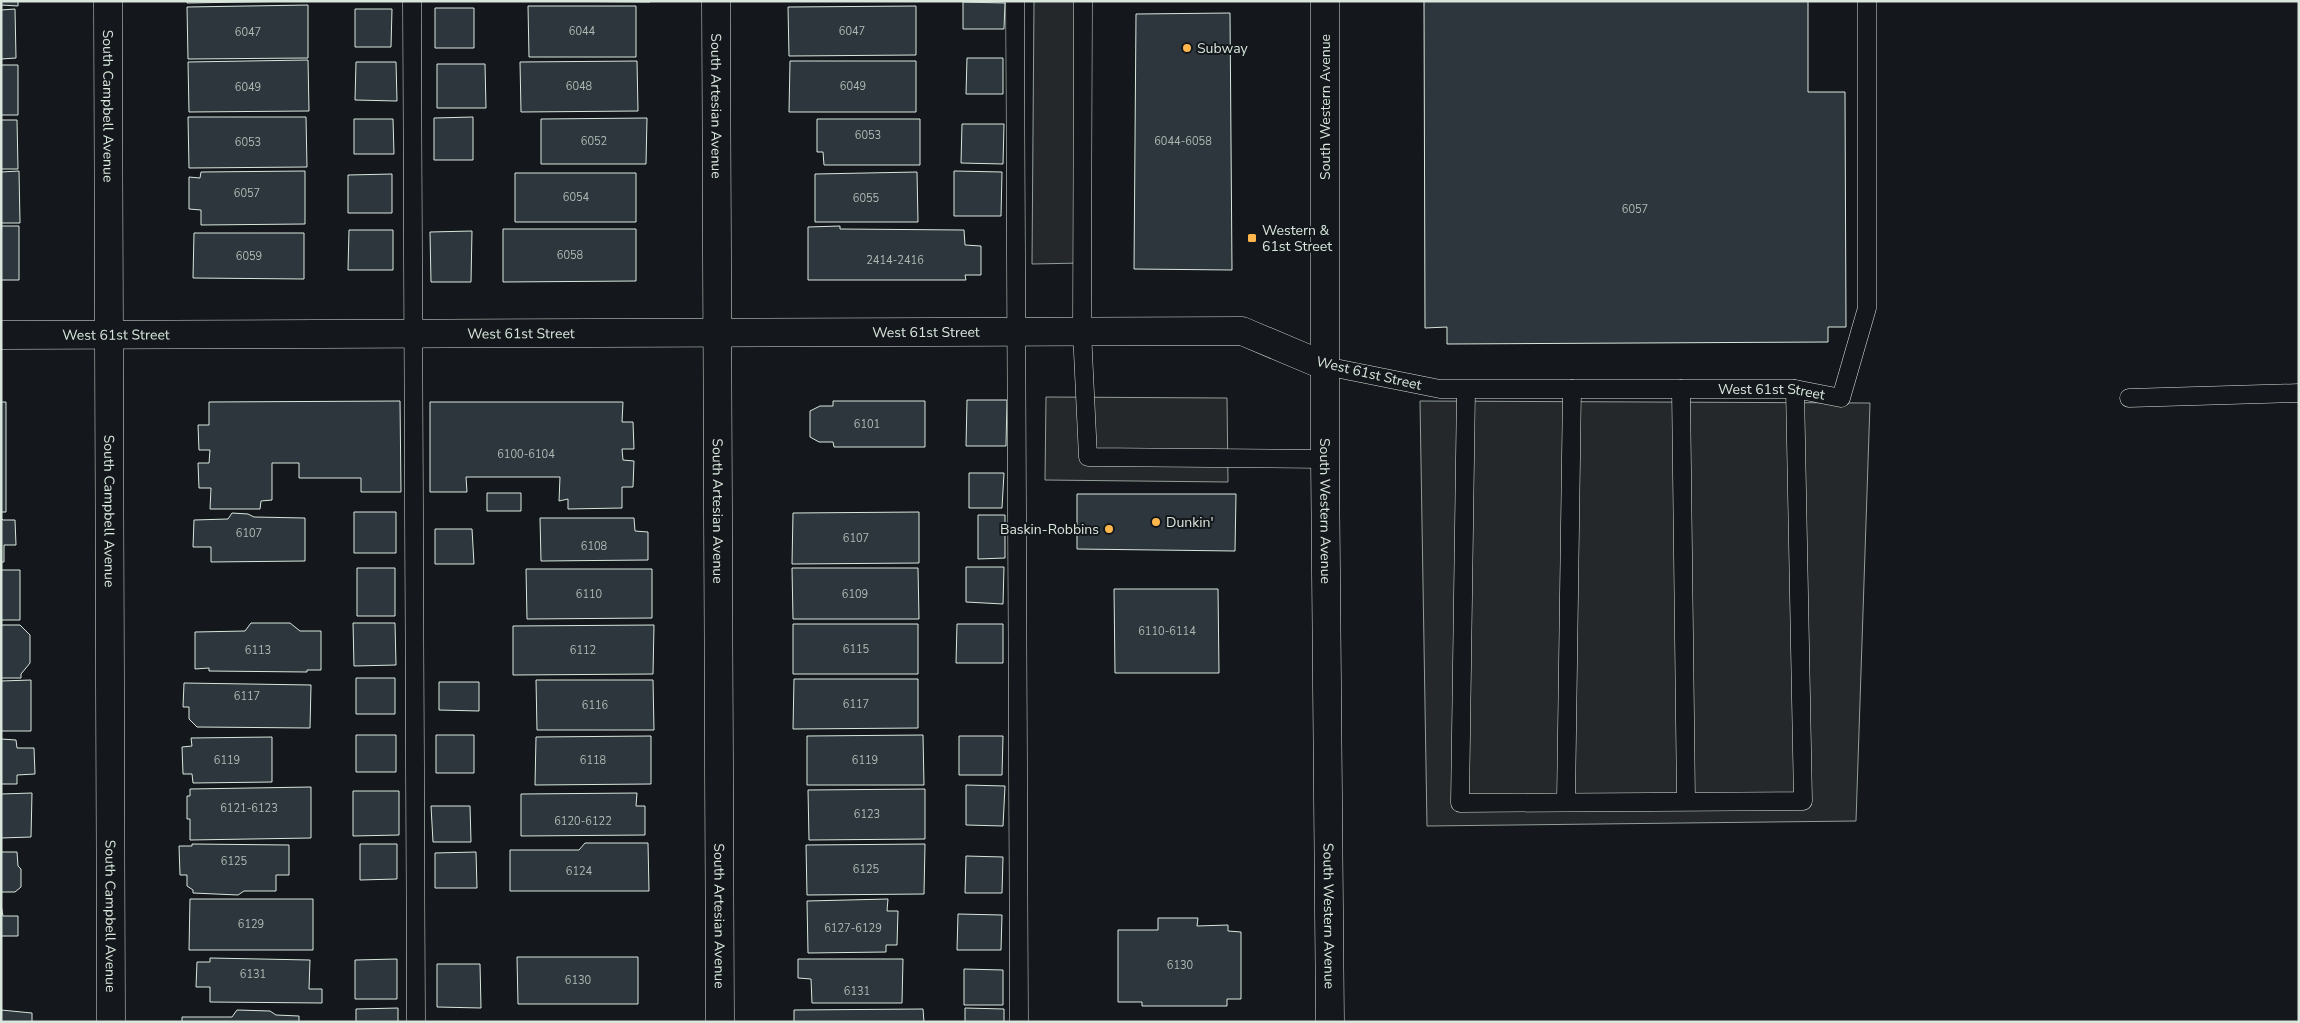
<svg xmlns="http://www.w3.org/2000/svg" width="2300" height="1023" font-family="'Nunito Sans',sans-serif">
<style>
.parking{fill:#24282b;stroke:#939e99}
.building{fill:#2c363c;stroke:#d8e6dc}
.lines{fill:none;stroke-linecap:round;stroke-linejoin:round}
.service-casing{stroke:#d8e6dc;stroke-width:19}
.minor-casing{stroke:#d8e6dc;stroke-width:29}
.secondary-casing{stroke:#d8e6dc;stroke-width:29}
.service{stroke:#14181c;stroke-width:18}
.minor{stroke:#14181c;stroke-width:28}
.secondary{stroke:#14181c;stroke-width:28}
.poi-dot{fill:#ffb74d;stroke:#14181c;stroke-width:2}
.labels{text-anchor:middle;stroke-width:4;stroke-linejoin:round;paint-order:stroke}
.number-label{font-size:11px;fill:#adbab4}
.poi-label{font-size:14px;fill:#d8e6dc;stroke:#14181c;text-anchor:start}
.street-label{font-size:14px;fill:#d8e6dc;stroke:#14181c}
</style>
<rect width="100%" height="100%" fill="#14181c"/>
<path class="parking" d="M1034,1H1083V263L1032,264Z
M1046,397L1227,398L1228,482L1045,480Z
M1420,401L1870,403L1856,821L1427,826Z"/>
<path class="building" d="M1,1H18V6L1,5Z
M187,1H302L187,3Z
M534,1H650V2Z
M1424,1H1808V92H1845L1846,327H1828V342L1447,344V327L1425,328Z
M963,2L1005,3L1004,29H963Z
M308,5V58L188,59L187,7Z
M528,6H636V57H529Z
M916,6V55L789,56L788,7Z
M435,8H474V48H435Z
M15,9L16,58L1,59V10Z
M355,9H392L391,47H355Z
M1230,13L1232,270L1134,269L1136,14Z
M967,58H1003V94H966Z
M308,60L309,111L189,112L188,62Z
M637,61L638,111L521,112L520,62Z
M790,61H916V112H789Z
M356,62H396L397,101L355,100Z
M437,64H485L486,108H437Z
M1,65H18V115H1Z
M188,117H306L307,167L189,168Z
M473,117V160H434V118Z
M647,118L646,164H541V119Z
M354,119H393L394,154H354Z
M817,119H920V165H824L823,152H817Z
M1,120H17L18,169H1Z
M962,124H1004L1003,164L961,163Z
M19,171L20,223H1V172Z
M305,171V224L201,225V210L189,209V177L200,178L201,172Z
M954,171L1002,172L1001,216H954Z
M917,172L918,222H815V174Z
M515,173H636V222H515Z
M392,174V213H348V175Z
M1,226H19V280H1Z
M840,226V229L964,230L965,245L981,246V275H965L966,280H808V227Z
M503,229H636V281L503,282Z
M349,230H393V270H348Z
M472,231L471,282H431L430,232Z
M194,233H304V279L193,278Z
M967,400H1007L1006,446H966Z
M400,401L401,492H361V478H299V463H272V500L261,501L260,509H210L211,488H199L198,463H209L210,450H199L198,425H209V402Z
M833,401H925V447H834L833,442H819L810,437V411L820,406H833Z
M1,402H6V512H1Z
M430,402H623L622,422H633L634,449H622L623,460L634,461L633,487H622V508L568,509V499L559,501L560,477H466L467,492H430Z
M969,473H1004L1002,508H969Z
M487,493H521V511H487Z
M1077,494H1236L1235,551L1077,549Z
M354,512H396V553H354Z
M919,512V563L792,564L793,513Z
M232,513L248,514L254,517L305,518V561L211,562V547H193L194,520L228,519Z
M978,515H1005V558L978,559Z
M1,518L3,520H15L16,545H4V562H1Z
M540,518H634L635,531L648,532V560L541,561Z
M435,529H472L474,564H435Z
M966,567H1004L1003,604L966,602Z
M357,568H395V616H357Z
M792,568H918L919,619H793Z
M526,569H652V618L527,619Z
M1,570H20V620H1Z
M1114,589H1218L1219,673H1115Z
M251,623H290L300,631H321V670H307V672L209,671V668L195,669V632L245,631Z
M353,623H395L396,665L354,666Z
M793,624H918V674H793Z
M957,624H1003V663H956Z
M1,625H20L30,635V663L21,674V678H1Z
M654,625L653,674L513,675V626Z
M356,678H395V714H356Z
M794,679H918V728L793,729Z
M31,680V731H1V681Z
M536,680H653L654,730H537Z
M439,682H479V711L439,710Z
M184,683L311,685L310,728L197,727L189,719V707H183Z
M356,735H396V772H356Z
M436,735H474V773H436Z
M923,735L924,785H807V736Z
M651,736V784L535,785L536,737Z
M959,736H1003L1002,775H959Z
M272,737V782L193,783L192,774H183L182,747L192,746L191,738Z
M1,739L16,740L17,748H34L35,774L17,775V784H1Z
M966,785L1005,786L1003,826L966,825Z
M311,787V838L190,840V819H187V796H190V789Z
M925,789V839L809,840L808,790Z
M353,791H399V835L353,836Z
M32,793L31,837L1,838V794Z
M637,793L636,806H645V835L521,836V794Z
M431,806H470L471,842H433Z
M585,843H648L649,891H510V850H579Z
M192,844L289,845V875H276V891H244L238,895L193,893V890L187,886V875H180L179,846H192Z
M360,844H397V879L360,880Z
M925,844L924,894L807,895L806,845Z
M1,852H17L18,866L21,869V887L15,892H1Z
M476,852L477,888H435V853Z
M966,856L1003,857L1002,893H965Z
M190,899H313V950H189Z
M888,899L887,911H898L897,945H886V952L808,953L807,901Z
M1,905L3,916H18V936H1V948Z
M958,914L1002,915L1001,950H957Z
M1158,918H1198L1197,926L1228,925V931L1241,932V999H1227V1006H1142V1002H1118V930H1158Z
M517,957H638V1004H518Z
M210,958L310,960L309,989H322V1003L210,1002V987H196L197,962H210Z
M397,959V999H355V960Z
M798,959H903L902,1003H812L811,979L798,978Z
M437,964H480L481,1008L437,1007Z
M964,969L1003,970V1005H964Z
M398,1008V1022H356V1009Z
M965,1008L1004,1009V1022H965Z
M923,1009L924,1022H794V1010Z
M1,1010L32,1013V1022H1Z
M237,1010L270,1011L276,1015L299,1016V1022H182V1017H232Z"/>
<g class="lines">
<g class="service-casing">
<g id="service">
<path d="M412,1L416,1022"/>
<path d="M1015,1L1019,1022"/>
<path d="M1083,1L1082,331L1088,457L1325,459"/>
<path id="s1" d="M1325,366L1440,389H1795L1841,398L1867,308V1"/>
<path d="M1681,389L1686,801"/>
<path d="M1466,390L1460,803L1803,801L1795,389"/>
<path d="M2129,398L2299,393"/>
<path d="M1566,801L1572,389"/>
</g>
</g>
<g class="minor-casing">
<g id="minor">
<path id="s2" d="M108,1L111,1022"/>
<path id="s3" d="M716,1L720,1022"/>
<path id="s4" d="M1,335L1242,331L1325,366"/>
</g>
</g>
<g class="secondary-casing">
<g id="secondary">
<path id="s5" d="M1325,1V459L1330,1022"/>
</g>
</g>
<use href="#service" class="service"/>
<use href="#minor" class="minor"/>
<use href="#secondary" class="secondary"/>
</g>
<g class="poi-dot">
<circle cx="1187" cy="48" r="5"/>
<rect x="1247" y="233" width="10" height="10" rx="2.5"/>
<circle cx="1156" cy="522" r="5"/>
<circle cx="1109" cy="529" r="5"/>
</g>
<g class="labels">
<g class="number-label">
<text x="582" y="35">6044</text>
<text x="852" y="35">6047</text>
<text x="248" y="36">6047</text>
<text x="579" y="90">6048</text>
<text x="853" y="90">6049</text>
<text x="248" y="91">6049</text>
<text x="868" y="139">6053</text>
<text x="594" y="145">6052</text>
<text x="1183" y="145">6044-6058</text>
<text x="248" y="146">6053</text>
<text x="247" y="197">6057</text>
<text x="576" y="201">6054</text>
<text x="866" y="202">6055</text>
<text x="1635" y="213">6057</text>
<text x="570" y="259">6058</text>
<text x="249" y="260">6059</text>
<text x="895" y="264">2414-2416</text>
<text x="867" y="428">6101</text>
<text x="526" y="458">6100-6104</text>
<text x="249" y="537">6107</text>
<text x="856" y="542">6107</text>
<text x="594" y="550">6108</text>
<text x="589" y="598">6110</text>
<text x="855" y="598">6109</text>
<text x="1167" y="635">6110-6114</text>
<text x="856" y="653">6115</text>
<text x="258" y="654">6113</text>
<text x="583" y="654">6112</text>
<text x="247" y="700">6117</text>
<text x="856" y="708">6117</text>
<text x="595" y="709">6116</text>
<text x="227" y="764">6119</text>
<text x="593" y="764">6118</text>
<text x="865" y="764">6119</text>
<text x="249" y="812">6121-6123</text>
<text x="867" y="818">6123</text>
<text x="583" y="825">6120-6122</text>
<text x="234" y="865">6125</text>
<text x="866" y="873">6125</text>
<text x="579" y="875">6124</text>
<text x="251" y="928">6129</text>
<text x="853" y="932">6127-6129</text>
<text x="1180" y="969">6130</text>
<text x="253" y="978">6131</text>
<text x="578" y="984">6130</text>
<text x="857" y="995">6131</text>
</g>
<g class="poi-label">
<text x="1197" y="53">Subway</text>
<text x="1262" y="235">Western &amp;<tspan x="1262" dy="16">61st Street</tspan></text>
<text x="1166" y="527">Dunkin'</text>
<text x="1099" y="534" text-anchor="end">Baskin-Robbins</text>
</g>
<g class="street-label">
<text dy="5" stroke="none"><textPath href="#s2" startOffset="105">South Campbell Avenue</textPath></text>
<text dy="5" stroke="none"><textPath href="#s3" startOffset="105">South Artesian Avenue</textPath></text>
<text transform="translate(1325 107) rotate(-90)" y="5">South Western Avenue</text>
<text dy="5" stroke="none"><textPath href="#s4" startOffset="925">West 61st Street</textPath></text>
<text dy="5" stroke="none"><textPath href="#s4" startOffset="520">West 61st Street</textPath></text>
<text dy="5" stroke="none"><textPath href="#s4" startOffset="115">West 61st Street</textPath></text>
<text transform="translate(1369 373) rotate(13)" y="5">West 61st Street</text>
<text dy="5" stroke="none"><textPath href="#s1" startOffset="449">West 61st Street</textPath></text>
<text dy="5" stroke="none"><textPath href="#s2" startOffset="510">South Campbell Avenue</textPath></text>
<text dy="5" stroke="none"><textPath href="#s3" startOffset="510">South Artesian Avenue</textPath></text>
<text dy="5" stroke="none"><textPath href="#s5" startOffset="510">South Western Avenue</textPath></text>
<text dy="5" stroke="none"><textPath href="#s2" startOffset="915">South Campbell Avenue</textPath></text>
<text dy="5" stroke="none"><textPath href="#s3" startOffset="915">South Artesian Avenue</textPath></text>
<text dy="5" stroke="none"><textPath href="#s5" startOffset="915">South Western Avenue</textPath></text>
</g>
</g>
<rect width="2300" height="1023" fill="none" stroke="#d8e6dc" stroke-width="5"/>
</svg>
